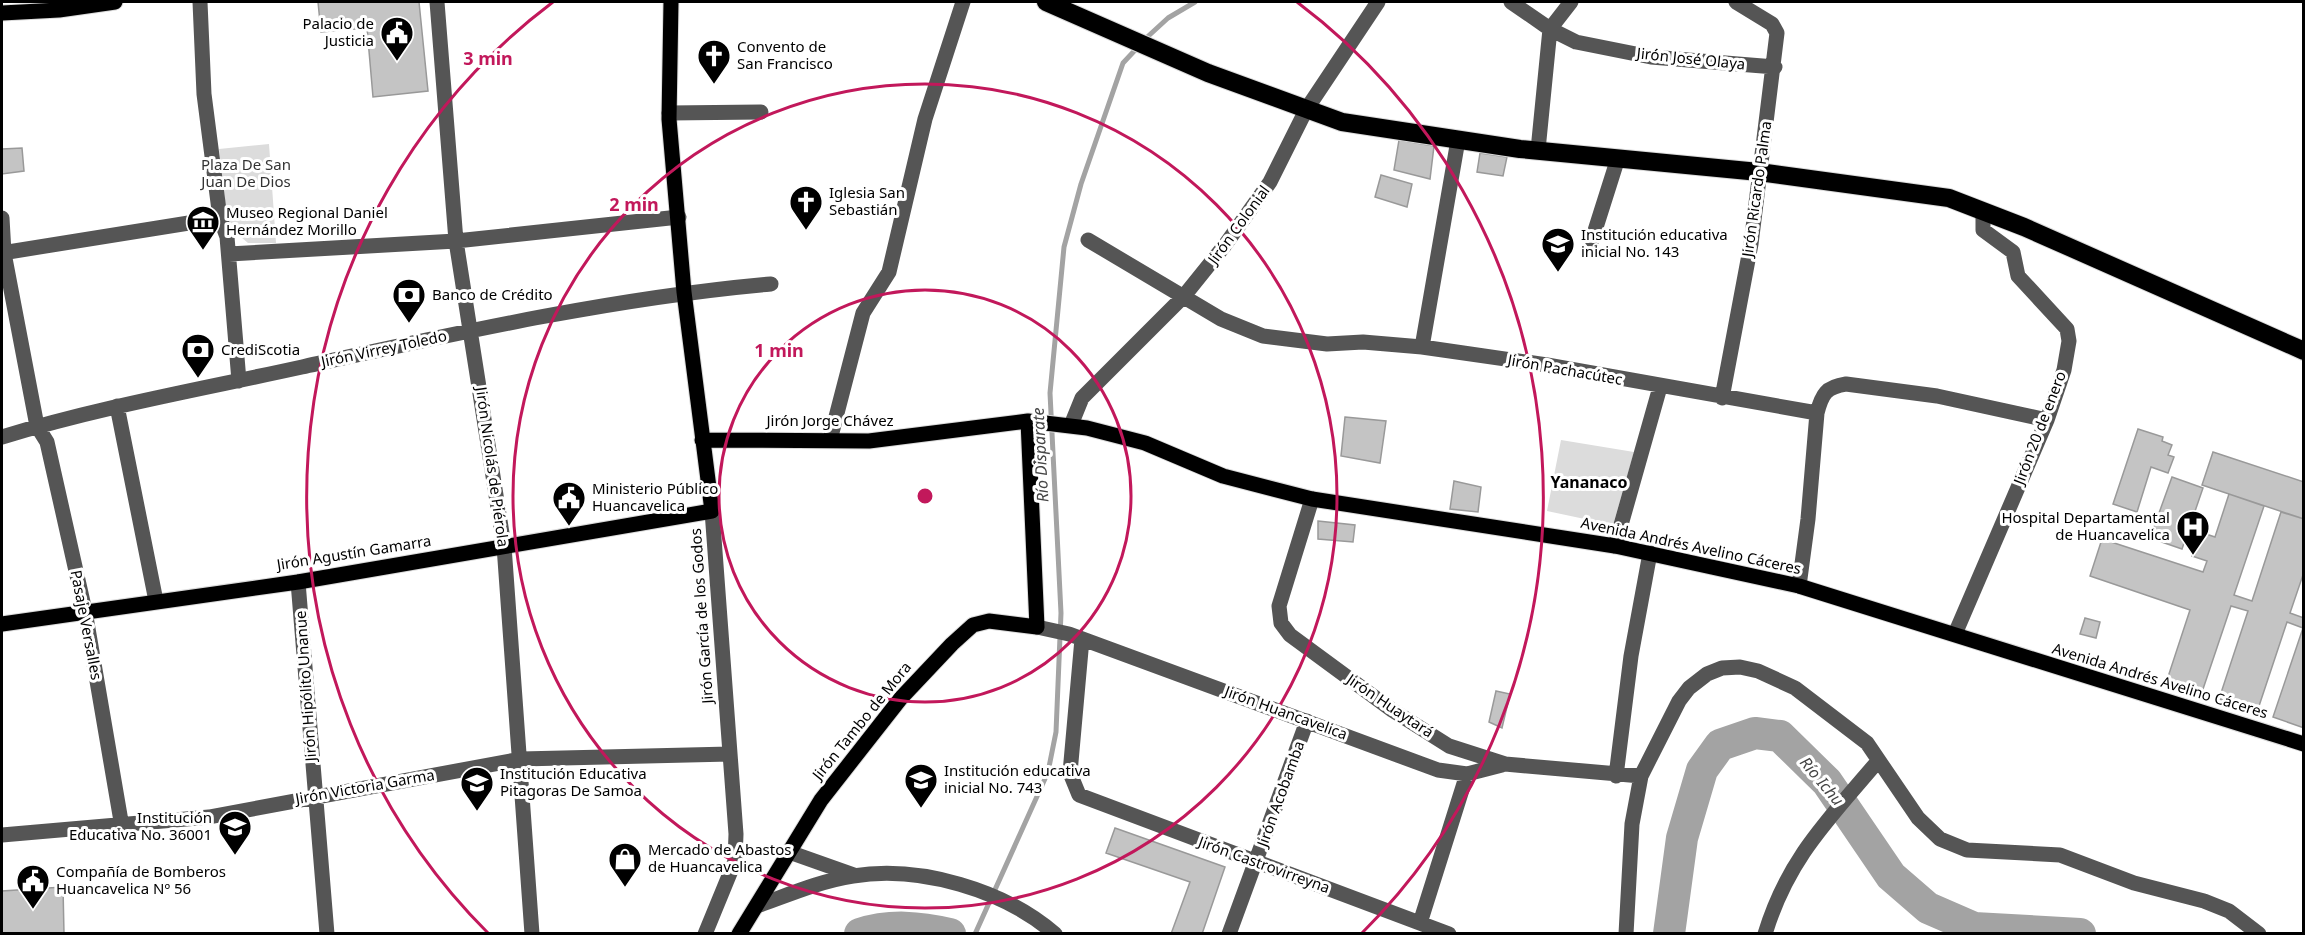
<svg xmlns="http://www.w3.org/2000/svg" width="2305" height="935" font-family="'Noto Sans',sans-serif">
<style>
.green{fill:#dcdcdc}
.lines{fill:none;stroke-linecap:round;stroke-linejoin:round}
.stream{stroke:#a3a3a3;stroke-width:5}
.river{stroke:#a3a3a3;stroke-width:32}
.building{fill:#c4c4c4;stroke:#999;stroke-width:1.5}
.major-casing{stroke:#dbdbdb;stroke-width:17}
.highway-casing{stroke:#dbdbdb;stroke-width:20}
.minor{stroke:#555;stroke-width:15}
.major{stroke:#000;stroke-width:15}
.highway{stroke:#000;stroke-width:18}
.ring{fill:none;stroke:#c2185b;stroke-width:3}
.labels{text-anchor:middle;stroke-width:6;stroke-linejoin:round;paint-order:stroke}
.poi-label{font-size:15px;fill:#000;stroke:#fff;text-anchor:start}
.street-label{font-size:15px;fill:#000;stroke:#fff}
.park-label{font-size:15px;fill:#333;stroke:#fff}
.water-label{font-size:16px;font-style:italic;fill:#444;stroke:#fff}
.neighbourhood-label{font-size:16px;font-weight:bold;fill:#000;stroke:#fff}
.centre{fill:#c2185b;stroke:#fff;stroke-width:3}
.ring-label{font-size:18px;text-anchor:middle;font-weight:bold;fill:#c2185b;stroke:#fff;stroke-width:6;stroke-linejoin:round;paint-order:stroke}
</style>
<rect width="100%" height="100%" fill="#fff"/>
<path class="green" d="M269,144L276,243H248L228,226L219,149Z
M1561,440L1634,452L1613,525L1547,511Z"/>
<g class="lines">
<path class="stream" d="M1144,40L1168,18L1195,2
M975,934L1048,772L1056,732L1061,613L1050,393L1064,247L1081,184L1123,63L1138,47"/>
<path class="river" d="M860,934C890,924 920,927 950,934
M1669,934L1682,838L1702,770L1720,745L1755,733L1780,736L1827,782L1891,876L1928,908L1974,928L2080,934"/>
</g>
<path class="building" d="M318,2H419L428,91L373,97L367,28L321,32Z
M1399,140L1434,146L1430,179L1394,170Z
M22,148L24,171L2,174V149Z
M1480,153L1507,157L1503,176L1477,172Z
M1381,175L1412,184L1407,207L1375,197Z
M1345,417L1386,421L1380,463L1341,456Z
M2138,429L2163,437L2162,441L2172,445L2168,455L2174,457L2168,473L2151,467L2137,512L2113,504Z
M2213,452L2304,482V519L2202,485Z
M2172,477L2203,488L2182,549L2150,538Z
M1454,481L1481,487L1478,512L1450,509Z
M2229,494L2264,506L2234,595L2252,601L2281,512L2304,519V572L2290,613L2304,618V728L2273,717L2303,628L2287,622L2257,712L2219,699L2248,611L2231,606L2201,695L2166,683L2190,610L2090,576L2102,539L2203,572L2207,561L2192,556L2200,532L2215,537Z
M1318,521L1355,525L1353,542L1318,539Z
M2085,618L2100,622L2096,638L2080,634Z
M1496,691L1510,694L1502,728L1489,722Z
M1115,828L1225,867L1202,934H1171L1190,882L1106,853Z
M63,887L64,934H2V891Z"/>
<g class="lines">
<g class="major-casing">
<path id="major" d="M2,13L59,10L115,2
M702,440L869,441L1028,421L1087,428L1145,443L1223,476L1312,499L1615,546L1799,586L2304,744
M2,624L298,582L712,511L684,292L669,119L671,2
M739,934L821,800L901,698L952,644L973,625L989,621L1037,627L1028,421"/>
</g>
<g class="highway-casing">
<path id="highway" d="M1046,2L1208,73L1342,122L1520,149L1759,172L1949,198L2024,227L2304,351"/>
</g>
<path class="minor" d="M200,2L204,94L220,218L227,237L239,381
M437,2L456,241L504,546L532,934
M1511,2L1550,29L1576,42L1651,57L1775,67
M669,113L761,112
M1538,150L1550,29L1571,2
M2,218L4,253L37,426L47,442L85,611L122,827
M1088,240L1221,319L1263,336L1327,344L1363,342L1422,347L1547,365L1817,413C1822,394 1826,387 1846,384L1937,396L2047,420
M1592,240L1618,158
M2,253L220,218
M229,254L456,241L679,217
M1422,347L1458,140
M1722,398L1751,244L1777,33L1772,24L1736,2
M117,406L156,601
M1071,425L1082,398L1184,296L1225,245L1270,182L1306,110L1378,2
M2,437C100,407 202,389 302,367C457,333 613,298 771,284
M830,440L863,313L889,272L925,119L963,2
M1312,499L1279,606L1281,623L1290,635L1392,710L1449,746L1505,764L1641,776
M1615,546L1660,387
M298,582L327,934
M1799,586L1808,519L1817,413
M1037,627L1069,634L1438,770L1467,774L1502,765
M1955,634L2047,420L2064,370L2069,341L2067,329L2018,276L2013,252L1983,230V212
M1082,639L1070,773L1079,795L1449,934
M1616,776L1631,656L1650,553
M2,835L209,817L521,759L730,754
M789,852L854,875
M757,906C788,895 820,881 853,876C920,865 1004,890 1055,934
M1420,923L1467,774
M705,934L735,861L736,834L712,511
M1229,934L1307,721
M1626,934L1632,824L1641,776L1679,701L1689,688L1707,674L1722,668L1740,667L1758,671L1795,688L1867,743L1918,818L1940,839L1967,850L2060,855L2134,883L2204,901L2229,911L2259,934
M1765,934C1788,858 1829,819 1878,761"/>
<use href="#major" class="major"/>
<use href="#highway" class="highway"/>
</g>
<g class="ring">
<circle cx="925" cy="496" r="206"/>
<circle cx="925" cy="496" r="412"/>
<path d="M488 933A618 618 0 0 1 553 2M1297 2A618 618 0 0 1 1362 933"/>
</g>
<defs>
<g id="civic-pin" transform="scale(1.725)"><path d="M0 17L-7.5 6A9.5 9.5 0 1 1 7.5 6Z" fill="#000" stroke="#fff"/><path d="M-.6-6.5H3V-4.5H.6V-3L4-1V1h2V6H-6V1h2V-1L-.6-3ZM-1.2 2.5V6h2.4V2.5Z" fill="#fff"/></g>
<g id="church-pin" transform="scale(1.725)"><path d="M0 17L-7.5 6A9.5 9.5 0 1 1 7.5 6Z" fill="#000" stroke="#fff"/><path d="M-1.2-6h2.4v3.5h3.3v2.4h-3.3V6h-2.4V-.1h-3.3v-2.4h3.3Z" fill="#fff"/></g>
<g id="museum-pin" transform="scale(1.725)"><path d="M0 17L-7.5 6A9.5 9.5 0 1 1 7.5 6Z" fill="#000" stroke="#fff"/><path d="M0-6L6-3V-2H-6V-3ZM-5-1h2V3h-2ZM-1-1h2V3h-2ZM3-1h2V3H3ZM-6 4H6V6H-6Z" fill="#fff"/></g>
<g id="school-pin" transform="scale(1.725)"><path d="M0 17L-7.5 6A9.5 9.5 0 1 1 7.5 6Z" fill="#000" stroke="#fff"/><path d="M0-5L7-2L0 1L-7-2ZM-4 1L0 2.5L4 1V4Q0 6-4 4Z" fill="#fff"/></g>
<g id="bank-pin" transform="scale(1.725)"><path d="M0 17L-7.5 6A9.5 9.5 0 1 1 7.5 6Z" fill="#000" stroke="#fff"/><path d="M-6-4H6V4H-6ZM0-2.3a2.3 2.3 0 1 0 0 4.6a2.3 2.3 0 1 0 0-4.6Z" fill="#fff"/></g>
<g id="hospital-pin" transform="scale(1.725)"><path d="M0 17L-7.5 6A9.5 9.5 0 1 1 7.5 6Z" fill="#000" stroke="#fff"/><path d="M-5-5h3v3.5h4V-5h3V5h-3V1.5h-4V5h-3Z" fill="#fff"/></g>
<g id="shop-pin" transform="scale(1.725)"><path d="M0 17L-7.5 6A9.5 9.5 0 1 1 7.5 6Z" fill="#000" stroke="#fff"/><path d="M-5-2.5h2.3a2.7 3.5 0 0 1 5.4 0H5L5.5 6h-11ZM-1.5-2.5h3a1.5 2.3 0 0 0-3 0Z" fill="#fff"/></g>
</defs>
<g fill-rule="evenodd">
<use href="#civic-pin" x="397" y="33"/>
<use href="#church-pin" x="714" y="56"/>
<use href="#church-pin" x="806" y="202"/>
<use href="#museum-pin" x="203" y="222"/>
<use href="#school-pin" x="1558" y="244"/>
<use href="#bank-pin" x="409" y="295"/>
<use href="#bank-pin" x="198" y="350"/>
<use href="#civic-pin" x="569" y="498"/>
<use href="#hospital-pin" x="2193" y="527"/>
<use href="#school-pin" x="921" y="780"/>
<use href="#school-pin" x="477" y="783"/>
<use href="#school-pin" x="235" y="827"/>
<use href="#shop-pin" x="625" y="859"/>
<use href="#civic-pin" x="33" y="881"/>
</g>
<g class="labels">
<g class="poi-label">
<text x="374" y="29" text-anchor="end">Palacio de<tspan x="374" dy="17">Justicia</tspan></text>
<text x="737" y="52">Convento de<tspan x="737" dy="17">San Francisco</tspan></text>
<text x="829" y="198">Iglesia San<tspan x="829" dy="17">Sebastián</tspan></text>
<text x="226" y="218">Museo Regional Daniel<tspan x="226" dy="17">Hernández Morillo</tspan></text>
<text x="1581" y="240">Institución educativa<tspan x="1581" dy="17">inicial No. 143</tspan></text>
<text x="432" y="300">Banco de Crédito</text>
<text x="221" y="355">CrediScotia</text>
<text x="592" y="494">Ministerio Público<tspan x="592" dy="17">Huancavelica</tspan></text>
<text x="2170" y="523" text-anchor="end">Hospital Departamental<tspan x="2170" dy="17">de Huancavelica</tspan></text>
<text x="944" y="776">Institución educativa<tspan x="944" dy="17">inicial No. 743</tspan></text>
<text x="500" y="779">Institución Educativa<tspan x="500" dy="17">Pitagoras De Samoa</tspan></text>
<text x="212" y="823" text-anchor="end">Institución<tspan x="212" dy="17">Educativa No. 36001</tspan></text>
<text x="648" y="855">Mercado de Abastos<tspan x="648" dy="17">de Huancavelica</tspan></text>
<text x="56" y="877">Compañía de Bomberos<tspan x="56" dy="17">Huancavelica Nº 56</tspan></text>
</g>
<g class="street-label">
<text transform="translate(1691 59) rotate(6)" y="5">Jirón José Olaya</text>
<text transform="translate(1757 189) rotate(-82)" y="5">Jirón Ricardo Palma</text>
<text transform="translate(1239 225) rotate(-54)" y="5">Jirón Colonial</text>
<text transform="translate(384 349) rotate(-12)" y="5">Jirón Virrey Toledo</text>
<text transform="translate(1565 370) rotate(10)" y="5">Jirón Pachacútec</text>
<text x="830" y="426">Jirón Jorge Chávez</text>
<text transform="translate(2040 428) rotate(-69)" y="5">Jirón 20 de enero</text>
<text transform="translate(492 467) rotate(82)" y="5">Jirón Nicolás de Piérola</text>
<text transform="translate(1691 546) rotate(12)" y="5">Avenida Andrés Avelino Cáceres</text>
<text transform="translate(354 553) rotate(-9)" y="5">Jirón Agustín Gamarra</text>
<text transform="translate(702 616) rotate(-94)" y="5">Jirón García de los Godos</text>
<text transform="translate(86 625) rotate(79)" y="5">Pasaje Versalles</text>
<text transform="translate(2160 681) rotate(17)" y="5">Avenida Andrés Avelino Cáceres</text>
<text transform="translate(306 686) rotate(-94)" y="5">Jirón Hipólito Unanue</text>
<text transform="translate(1390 706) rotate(34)" y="5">Jirón Huaytará</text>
<text transform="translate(1286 713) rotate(20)" y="5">Jirón Huancavelica</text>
<text transform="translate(862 721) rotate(-51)" y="5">Jirón Tambo de Mora</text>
<text transform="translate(365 787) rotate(-10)" y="5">Jirón Victoria Garma</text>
<text transform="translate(1281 794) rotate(-70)" y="5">Jirón Acobamba</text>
<text transform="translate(1264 865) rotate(20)" y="5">Jirón Castrovirreyna</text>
</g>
<g class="park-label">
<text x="246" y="170">Plaza De San<tspan x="246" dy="17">Juan De Dios</tspan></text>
</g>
<g class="water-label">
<text transform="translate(1040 455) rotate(-93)" y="6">Río Disparate</text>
<text transform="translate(1822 781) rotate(50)" y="6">Río Ichu</text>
</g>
<g class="neighbourhood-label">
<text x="1589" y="488">Yananaco</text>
</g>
</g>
<circle cx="925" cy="496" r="9" class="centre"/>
<g class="ring-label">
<text x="488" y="65">3 min</text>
<text x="634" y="211">2 min</text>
<text x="779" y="357">1 min</text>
</g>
<rect width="2305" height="935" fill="none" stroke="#000000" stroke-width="6"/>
</svg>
